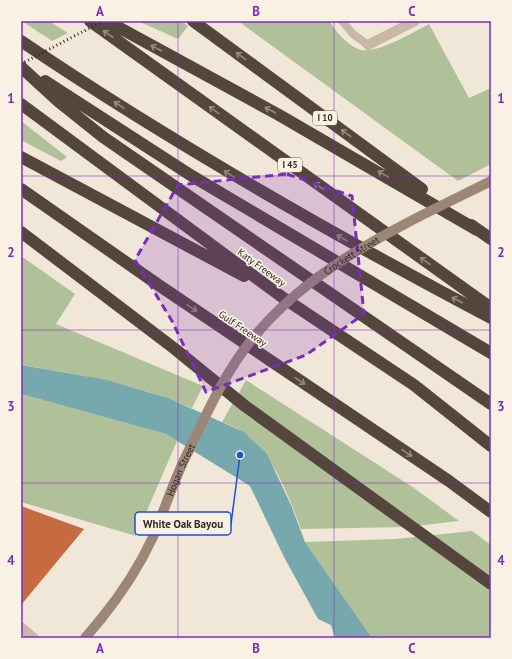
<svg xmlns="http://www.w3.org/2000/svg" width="512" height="659" font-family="'PT Sans',sans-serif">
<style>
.green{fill:#b0c098}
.water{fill:#77a8ae}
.building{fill:#c66b41}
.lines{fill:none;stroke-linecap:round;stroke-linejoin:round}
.service{stroke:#c9b8a4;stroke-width:8}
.minor{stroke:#c9b8a4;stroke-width:10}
.secondary{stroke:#9c8776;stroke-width:10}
.motorway{stroke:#55463d;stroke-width:12}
.rail{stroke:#342b26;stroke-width:3;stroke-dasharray:1 3;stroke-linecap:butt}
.secondary-bridge{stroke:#9c8776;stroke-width:10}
.oneway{stroke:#978a80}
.marked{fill:#7b2cbf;fill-opacity:0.2;stroke:#7b2cbf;stroke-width:3;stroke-dasharray:8 5;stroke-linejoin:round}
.grid{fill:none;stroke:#7b2cbf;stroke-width:1;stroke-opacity:0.55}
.labels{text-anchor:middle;stroke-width:3.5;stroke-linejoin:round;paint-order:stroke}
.shield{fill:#f9f1e4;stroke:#6f665f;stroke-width:1}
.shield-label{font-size:9px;font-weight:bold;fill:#342b26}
.street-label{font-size:10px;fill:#342b26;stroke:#f9f1e4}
.leader{fill:none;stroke:#1d4ed8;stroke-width:1.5}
.callout-dot{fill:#1d4ed8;stroke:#f9f1e4;stroke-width:1.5}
.callout{fill:#f9f1e4;stroke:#1d4ed8;stroke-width:1.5}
.callout-label{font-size:11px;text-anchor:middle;font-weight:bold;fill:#342b26}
.neatline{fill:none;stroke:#7b2cbf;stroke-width:1.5}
.grid-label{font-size:13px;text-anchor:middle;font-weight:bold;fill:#7b2cbf}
</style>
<rect width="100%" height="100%" fill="#f1e7d8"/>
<path class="green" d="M22,21H49L68,33L52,41Z
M138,21H182L188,26L178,39Z
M238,21H329C336,31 346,44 358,49C375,56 413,32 429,24L469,98L491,88V164L458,181Z
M21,121L25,124L67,157L61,161L21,140Z
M21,256L75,294L56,324L203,386L192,408C137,384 79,375 21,365Z
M246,380L414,488L459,521L407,527L301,529C288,495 274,455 244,433C238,428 229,425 222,422Z
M21,394L166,434L177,441L136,536L21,502Z
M472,531L491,545V638H372L305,542L396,539Z"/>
<path class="water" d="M21,365L107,380L168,398L244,432L267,454L291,505L305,542L372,638H335L331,625L318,619L284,557L250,486L166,434L21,394Z"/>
<path class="building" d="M21,506L84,529L21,605Z"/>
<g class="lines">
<path class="service" d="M342,21L353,34L368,45"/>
<path class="minor" d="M368,45L415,21
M21,627L34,638"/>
<path class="secondary" d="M85,638L101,619"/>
<path class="motorway" d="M90,21L491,308
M107,21L279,115L477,230
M193,21L422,189
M21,41C172,143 330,233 491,318
M21,67L58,101L103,137L491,404
M45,81L192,176L491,353
M21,104L282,297L414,385L491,446
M21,157L244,276
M21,189L160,286L449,481L491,512
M471,225L491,239
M21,232L175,349L245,406L491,584"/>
<path class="rail" d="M21,64L103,21"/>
<path class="secondary-bridge" id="s1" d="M101,619C122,593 139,567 153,537C165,509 174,479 188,452C207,413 225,372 253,338C314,263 407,223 491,181"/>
</g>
<defs><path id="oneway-shaft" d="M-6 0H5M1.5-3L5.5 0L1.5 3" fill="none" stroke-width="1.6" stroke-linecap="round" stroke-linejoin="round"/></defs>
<g class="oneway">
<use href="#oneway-shaft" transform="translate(108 34) rotate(-145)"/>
<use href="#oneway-shaft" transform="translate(156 48) rotate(-152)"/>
<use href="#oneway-shaft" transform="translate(241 56) rotate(-144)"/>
<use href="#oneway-shaft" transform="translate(119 105) rotate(-147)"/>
<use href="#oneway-shaft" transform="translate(214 110) rotate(-144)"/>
<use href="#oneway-shaft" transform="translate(270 110) rotate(-152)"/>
<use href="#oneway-shaft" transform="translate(346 133) rotate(-144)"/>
<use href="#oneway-shaft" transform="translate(229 174) rotate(-149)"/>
<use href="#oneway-shaft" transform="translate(383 174) rotate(-150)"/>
<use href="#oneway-shaft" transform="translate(319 186) rotate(-144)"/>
<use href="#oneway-shaft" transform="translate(342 238) rotate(-151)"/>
<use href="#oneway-shaft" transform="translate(425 261) rotate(-145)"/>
<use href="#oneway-shaft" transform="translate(457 300) rotate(-152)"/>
<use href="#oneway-shaft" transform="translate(192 308) rotate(34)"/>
<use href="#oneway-shaft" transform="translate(300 381) rotate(34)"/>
<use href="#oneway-shaft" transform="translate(407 453) rotate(34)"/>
</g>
<path class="marked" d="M287,174L352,196L364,314L306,355L206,392L172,321L135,260L178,185Z"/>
<path class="grid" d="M178,21V638M334,21V638M21,176H491M21,330H491M21,483H491"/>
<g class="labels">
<g class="shield">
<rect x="313" y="111" width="24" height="14" rx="3"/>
<rect x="278" y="158" width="24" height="14" rx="3"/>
</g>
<g class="shield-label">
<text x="325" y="121">I 10</text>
<text x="290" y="168">I 45</text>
</g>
<g class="street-label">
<text dy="4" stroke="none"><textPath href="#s1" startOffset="450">Crockett Street</textPath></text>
<text transform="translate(262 267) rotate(36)" y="4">Katy Freeway</text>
<text transform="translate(243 328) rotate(34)" y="4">Gulf Freeway</text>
<text dy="4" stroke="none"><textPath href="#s1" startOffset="170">Hogan Street</textPath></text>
</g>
</g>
<path class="leader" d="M240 455L231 524"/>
<circle class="callout-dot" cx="240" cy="455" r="4"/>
<rect class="callout" x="135" y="512" width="96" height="23" rx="4"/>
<g class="callout-label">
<text x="183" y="528">White Oak Bayou</text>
</g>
<rect width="512" height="659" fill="none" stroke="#f9f1e4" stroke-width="44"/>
<rect x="22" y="22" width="468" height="615" class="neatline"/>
<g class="grid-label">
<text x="100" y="16">A</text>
<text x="256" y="16">B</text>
<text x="412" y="16">C</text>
<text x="11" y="103">1</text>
<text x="501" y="103">1</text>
<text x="11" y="257">2</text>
<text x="501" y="257">2</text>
<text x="11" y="411">3</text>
<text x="501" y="411">3</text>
<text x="11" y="565">4</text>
<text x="501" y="565">4</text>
<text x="100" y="653">A</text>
<text x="256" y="653">B</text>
<text x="412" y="653">C</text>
</g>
</svg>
